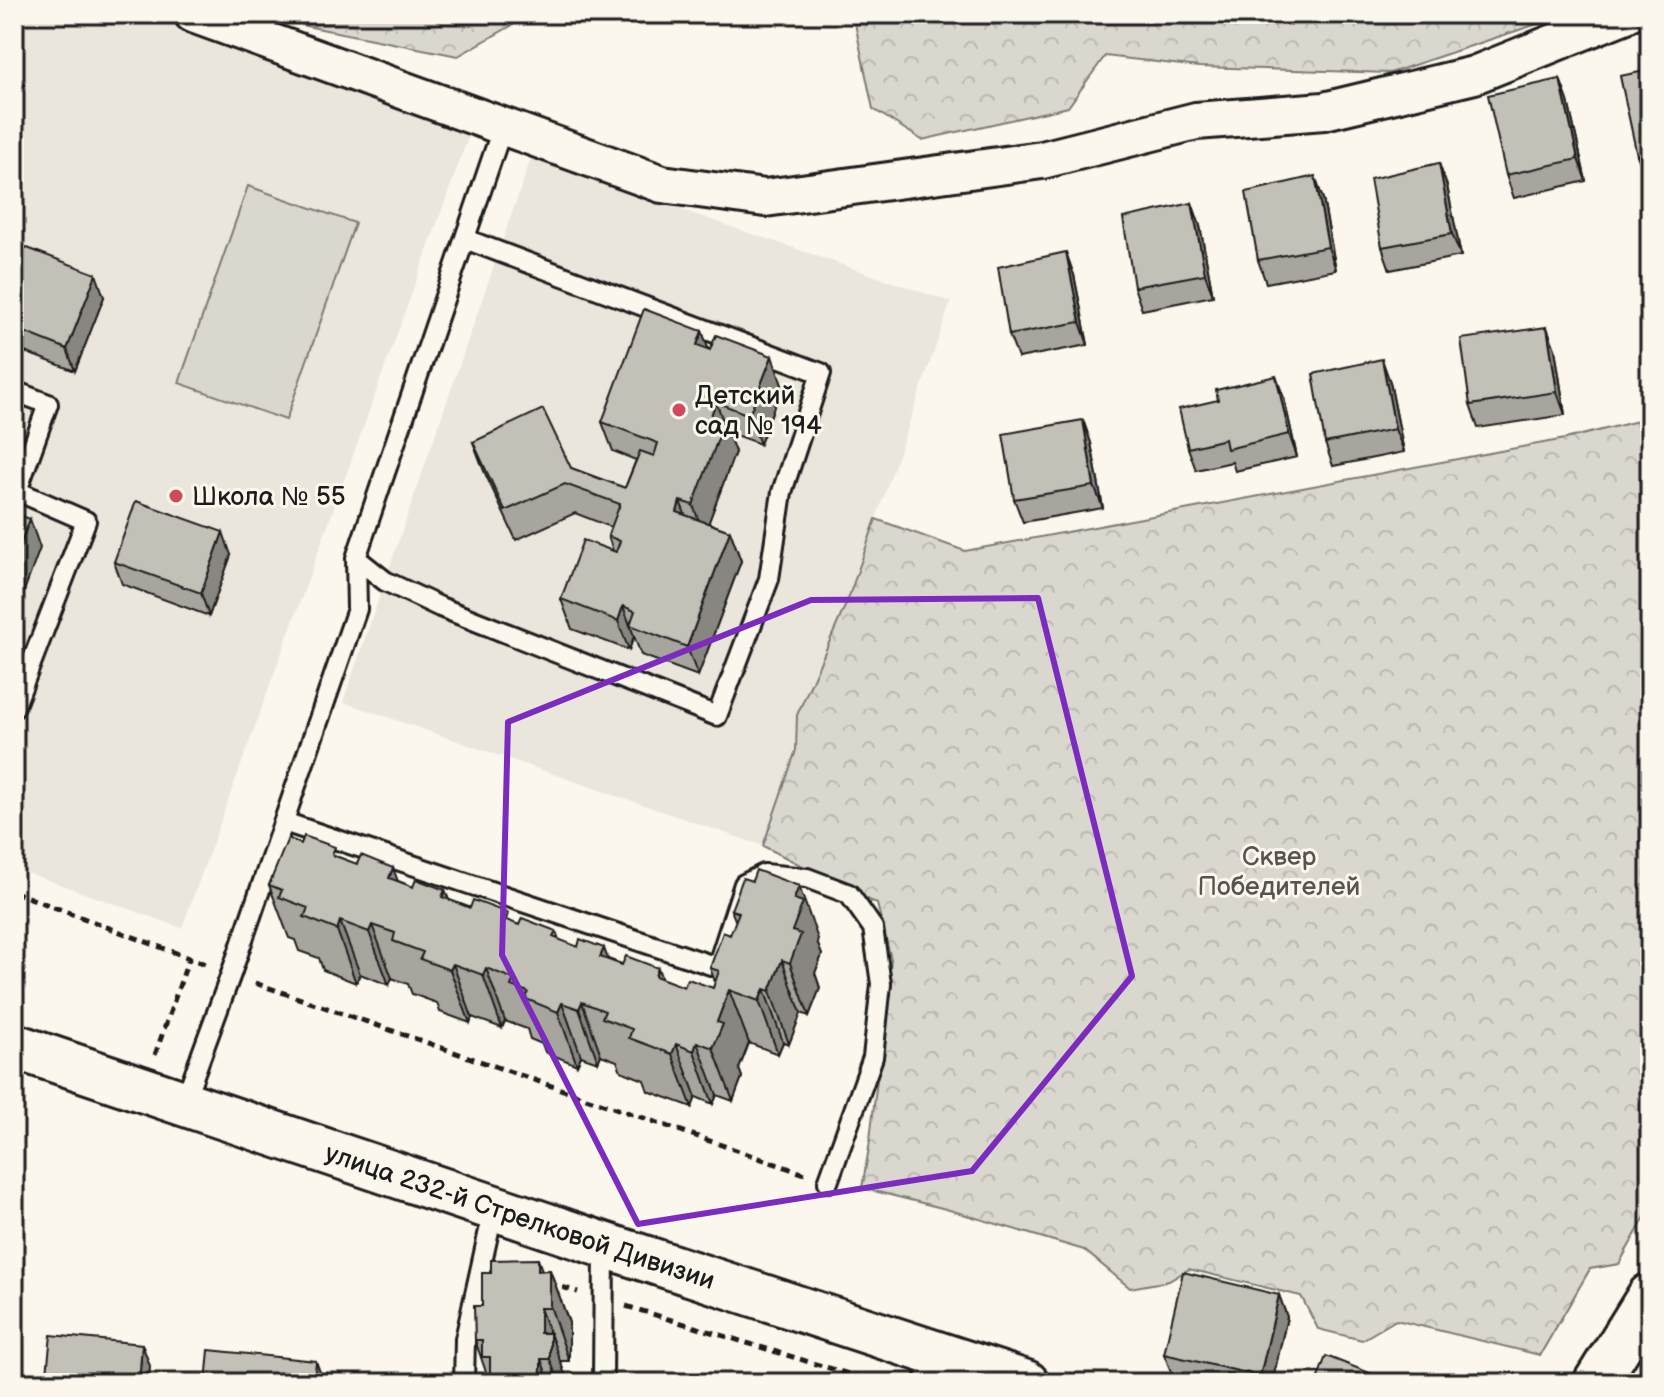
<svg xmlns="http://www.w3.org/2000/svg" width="1664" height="1397" font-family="'Balsamiq Sans',sans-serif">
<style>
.built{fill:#eae6dc}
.forest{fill:url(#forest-crowns);stroke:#7b7a75;stroke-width:2}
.pitch{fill:#dad7ce;stroke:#7b7a75;stroke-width:2}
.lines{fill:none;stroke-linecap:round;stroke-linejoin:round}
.lane-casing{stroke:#1c1c1c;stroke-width:24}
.street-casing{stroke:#1c1c1c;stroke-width:42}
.secondary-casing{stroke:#1c1c1c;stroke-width:50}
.path{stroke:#1c1c1c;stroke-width:5;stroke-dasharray:8 6;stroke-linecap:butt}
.lane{stroke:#fbf7ec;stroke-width:18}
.street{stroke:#fbf7ec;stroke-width:36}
.secondary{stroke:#fbf7ec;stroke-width:44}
.wall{fill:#a8a59e;stroke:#1c1c1c;stroke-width:2}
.shaded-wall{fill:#888681;stroke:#1c1c1c;stroke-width:2}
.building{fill:#c3c0b8;stroke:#1c1c1c;stroke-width:2}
.marked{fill:none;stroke:#7b2cbf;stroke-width:6;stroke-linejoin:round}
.poi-dot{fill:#d1495b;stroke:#fbf7ec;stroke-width:3}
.labels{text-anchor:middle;stroke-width:6;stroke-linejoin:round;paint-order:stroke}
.poi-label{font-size:26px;fill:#1c1c1c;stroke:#fbf7ec;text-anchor:start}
.park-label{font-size:26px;fill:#555451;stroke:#fbf7ec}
.street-label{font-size:26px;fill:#1c1c1c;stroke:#fbf7ec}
</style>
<defs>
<pattern id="forest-crowns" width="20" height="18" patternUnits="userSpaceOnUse" patternTransform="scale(2)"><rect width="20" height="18" fill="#dad7ce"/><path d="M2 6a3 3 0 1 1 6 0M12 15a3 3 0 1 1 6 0" fill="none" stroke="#bab8b0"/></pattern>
</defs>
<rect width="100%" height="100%" fill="#fbf7ec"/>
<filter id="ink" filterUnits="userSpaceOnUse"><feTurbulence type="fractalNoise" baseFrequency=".0125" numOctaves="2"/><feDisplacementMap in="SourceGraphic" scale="16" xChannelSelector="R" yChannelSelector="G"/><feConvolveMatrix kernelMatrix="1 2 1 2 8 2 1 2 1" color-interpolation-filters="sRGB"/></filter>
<g filter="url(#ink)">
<path class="built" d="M14,14H165L473,124L182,928L14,868Z
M531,158L951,302L763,846L343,702Z"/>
<path class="forest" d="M274,14H532L458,56L306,26Z
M853,14H1567L1390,73L1199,67L1105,56L1068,107L922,140L873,109Z
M1650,418V1208L1619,1264L1590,1269L1540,1355L1396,1320L1362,1340L1318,1329L1301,1296L1189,1269L1169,1281L1130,1288L1084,1250L946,1209L862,1188L869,1148L891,959L877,904L763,846L796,750L797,715L847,602L876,519L965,551L1565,439Z"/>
<path class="pitch" d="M248,186L355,223L286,420L179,383Z"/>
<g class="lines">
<g class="lane-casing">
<path id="lane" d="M14,391L48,404L17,491L86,521L14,708
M356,558L385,581L440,607L717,716L769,579L782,492L821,373L465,239
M284,822L717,967L744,884L764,874L807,878L849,894L873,928L881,984L873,1057L828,1182
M183,1105L231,974L357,609L356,558L503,126
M464,1383L465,1339L494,1208
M603,1383L604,1245
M924,1383L935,1353"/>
</g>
<g class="street-casing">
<path id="street" d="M193,14L662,184L765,198L1042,160L1196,121L1324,111L1474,75L1626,14"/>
</g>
<g class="secondary-casing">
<g id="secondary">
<path id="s1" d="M14,1046L604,1245L1026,1383"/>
<path d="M1596,1383L1650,1296"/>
</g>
</g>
<path class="path" d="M14,892L208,965
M255,983L805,1174
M155,1055L189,958
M549,1283L578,1292
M626,1306L878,1383"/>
<use href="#lane" class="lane"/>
<use href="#street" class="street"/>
<use href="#secondary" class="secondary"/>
</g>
<path class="wall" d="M1650,70V169L1643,170L1637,155Z
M1560,79L1568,101L1586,181L1514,198L1506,175Z
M1447,186L1461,256L1390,270L1382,247Z
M1323,199L1336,270L1266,283L1258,260Z
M1192,203L1200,226L1213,296L1142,310L1134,287Z
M14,243L104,297L75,371L14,348Z
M1074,275L1088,345L1018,358L1009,335Z
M702,331L708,349L782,385L760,444L727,432L735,452L708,523L730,531L741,561L698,676L641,655L634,636L629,650L572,629L561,599L613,551L608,536L611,527L575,513L516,540L484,471L473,442L571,468L625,488L636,460L613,451L602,422Z
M1555,349L1565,415L1478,428L1470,405Z
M1390,382L1404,452L1333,466L1325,443Z
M1284,398L1297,457L1235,471L1232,462L1196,470L1188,448Z
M1083,420L1091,443L1103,508L1023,522L1014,499Z
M231,555L209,616L122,584L114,562Z
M338,857L413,887L445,890L449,900L519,925L556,931L559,940L608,959L684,987L713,988L715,982L710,968L730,935L736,922L731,910L818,939L817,942L822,955L815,973L820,988L809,1016L801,1013L789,1044L783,1042L778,1054L749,1043L739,1069L742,1077L733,1101L717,1095L713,1104L696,1097L692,1107L648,1091L644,1080L621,1071L617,1061L601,1055L598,1062L581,1056L577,1065L545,1052L542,1044L530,1039L527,1029L505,1021L502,1028L472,1017L470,1023L440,1012L437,1003L412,994L408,984L392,978L389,985L360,974L356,983L323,970L319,958L299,951L295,940L289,938L269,885Z
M550,1270L569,1323V1361H560L568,1383H483L489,1381L475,1340L482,1306L542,1271Z
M1279,1295L1287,1317L1272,1383H1199L1173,1377L1164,1354Z"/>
<path class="shaded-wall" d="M1560,79L1568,101L1586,181L1578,159Z
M1439,163L1447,186L1461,256L1452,234Z
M1315,176L1323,199L1336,270L1328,247Z
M1192,203L1200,226L1213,296L1205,274Z
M1066,252L1074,275L1088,345L1080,322Z
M96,274L104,297L75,371L67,349Z
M1547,327L1555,349L1565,415L1557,392Z
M702,331L712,360L697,345Z
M772,356L782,385L760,444L749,415Z
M1382,359L1390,382L1404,452L1395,429Z
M1276,376L1284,398L1297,457L1289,434Z
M716,402L735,452L704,535L693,505L710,418Z
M1083,420L1091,443L1103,508L1094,486Z
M680,501L691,530L677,512Z
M30,519L40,548L14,618V560Z
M730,531L741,561L698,676L687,647Z
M223,532L231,555L209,616L201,593Z
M623,606L634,636L629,650L618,621Z
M393,868L413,921L389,878Z
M799,886L818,939L817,942L822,955L815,973L820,988L809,1016L790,963L794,899Z
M445,890L464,943L442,897Z
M340,921L360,974L356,983L337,930Z
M372,925L392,978L389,985L369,932Z
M604,948L623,1001L600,957Z
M782,960L801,1013L789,1044L770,991Z
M453,964L472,1017L470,1023L450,970Z
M486,968L505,1021L502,1028L483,975Z
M658,968L677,1021L655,976Z
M764,989L783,1042L778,1054L759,1001Z
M729,990L749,1043L739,1069L742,1077L733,1101L713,1048L717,1022Z
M582,1002L601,1055L598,1062L579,1009Z
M562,1003L581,1056L577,1065L558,1012Z
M697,1042L717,1095L713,1104L694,1051Z
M676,1044L696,1097L692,1107L672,1054Z
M538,1259L550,1293V1270L569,1323V1361L538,1271Z
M1279,1295L1287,1317L1272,1383H1263L1260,1376Z
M540,1308L550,1335V1333L568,1383H559L540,1333Z
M142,1344L150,1366L149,1383H139Z
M541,1359L550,1383L541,1381Z
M316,1361L324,1383H314Z
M1375,1375L1378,1383H1372Z"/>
<path class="building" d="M1650,70V152L1637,155L1620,76Z
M1560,79L1578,159L1506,175L1488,95Z
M1439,163L1452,234L1382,247L1370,179Z
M1315,176L1328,247L1258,260L1246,192Z
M1192,203L1205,274L1134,287L1123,218Z
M14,243L96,274L67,349L14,328Z
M1066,252L1080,322L1009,335L998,267Z
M644,309L702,331L697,345L710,350L716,335L772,356L749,415L716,402L710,418L724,423L693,505L680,501L677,512L730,531L687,647L630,625L635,611L623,606L618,621L561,599L583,540L616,552L620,541L608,536L620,504L565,484L505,511L473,442L543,409L571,468L625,488L640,451L654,456L658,443L602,422Z
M1650,309V359L1640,311Z
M1547,327L1557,392L1470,405L1461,339Z
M1382,359L1395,429L1325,443L1313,374Z
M1276,376L1289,434L1227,449L1225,439L1188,448L1179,409L1218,400L1216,390Z
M1083,420L1094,486L1014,499L1003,434Z
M136,501L223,532L201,593L114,562Z
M14,513L30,519L14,560Z
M304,836L335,847L332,855L357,864L361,855L393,868L389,878L413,887L416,879L445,890L442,897L470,908L473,900L508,913L506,920L519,925L522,918L556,931L553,937L578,947L580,939L604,948L600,957L622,965L626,956L658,968L655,976L684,987L688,979L713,988L719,971L710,968L723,932L730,935L739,912L731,910L743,878L752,881L756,870L799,886L794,899L803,902L792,931L801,934L790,963L782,960L770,991L764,989L759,1001L729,990L717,1022L723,1024L713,1048L697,1042L694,1051L676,1044L672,1054L629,1038L632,1029L602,1018L605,1011L582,1002L579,1009L562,1003L558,1012L526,999L528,992L511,986L514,979L486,968L483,975L453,964L450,970L420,959L423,952L393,941L395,933L372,925L369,932L340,921L337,930L304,917L308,908L279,897L282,890L269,885L288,838L301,844Z
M538,1259V1271L550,1270V1308H540V1333H550V1359H541V1381H550V1383H483V1381H490V1357H482V1340H475L474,1306H482V1273H491V1260Z
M1183,1272L1279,1295L1260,1376L1164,1354Z
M51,1335L142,1344L139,1383H46Z
M209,1350L316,1361L314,1383H206Z
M1326,1356L1375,1375L1372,1383H1316Z
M1650,1375V1383H1645Z"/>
</g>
<path class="marked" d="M1038,598L1132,976L972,1171L638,1224L502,955L508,722L811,600Z"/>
<g class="poi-dot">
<circle cx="679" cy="410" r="8"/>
<circle cx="176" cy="496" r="8"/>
</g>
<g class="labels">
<g class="poi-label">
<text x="695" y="404">Детский<tspan x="695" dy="30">сад № 194</tspan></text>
<text x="192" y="505">Школа № 55</text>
</g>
<g class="park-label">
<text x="1279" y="865">Сквер<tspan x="1279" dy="30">Победителей</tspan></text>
</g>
<g class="street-label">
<text dy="9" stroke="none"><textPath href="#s1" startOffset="534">улица 232-й Стрелковой Дивизии</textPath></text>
</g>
</g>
<rect width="1664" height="1397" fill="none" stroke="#fbf7ec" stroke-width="48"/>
<rect x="24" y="24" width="1616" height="1349" fill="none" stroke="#1c1c1c" stroke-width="3" filter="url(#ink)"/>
</svg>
